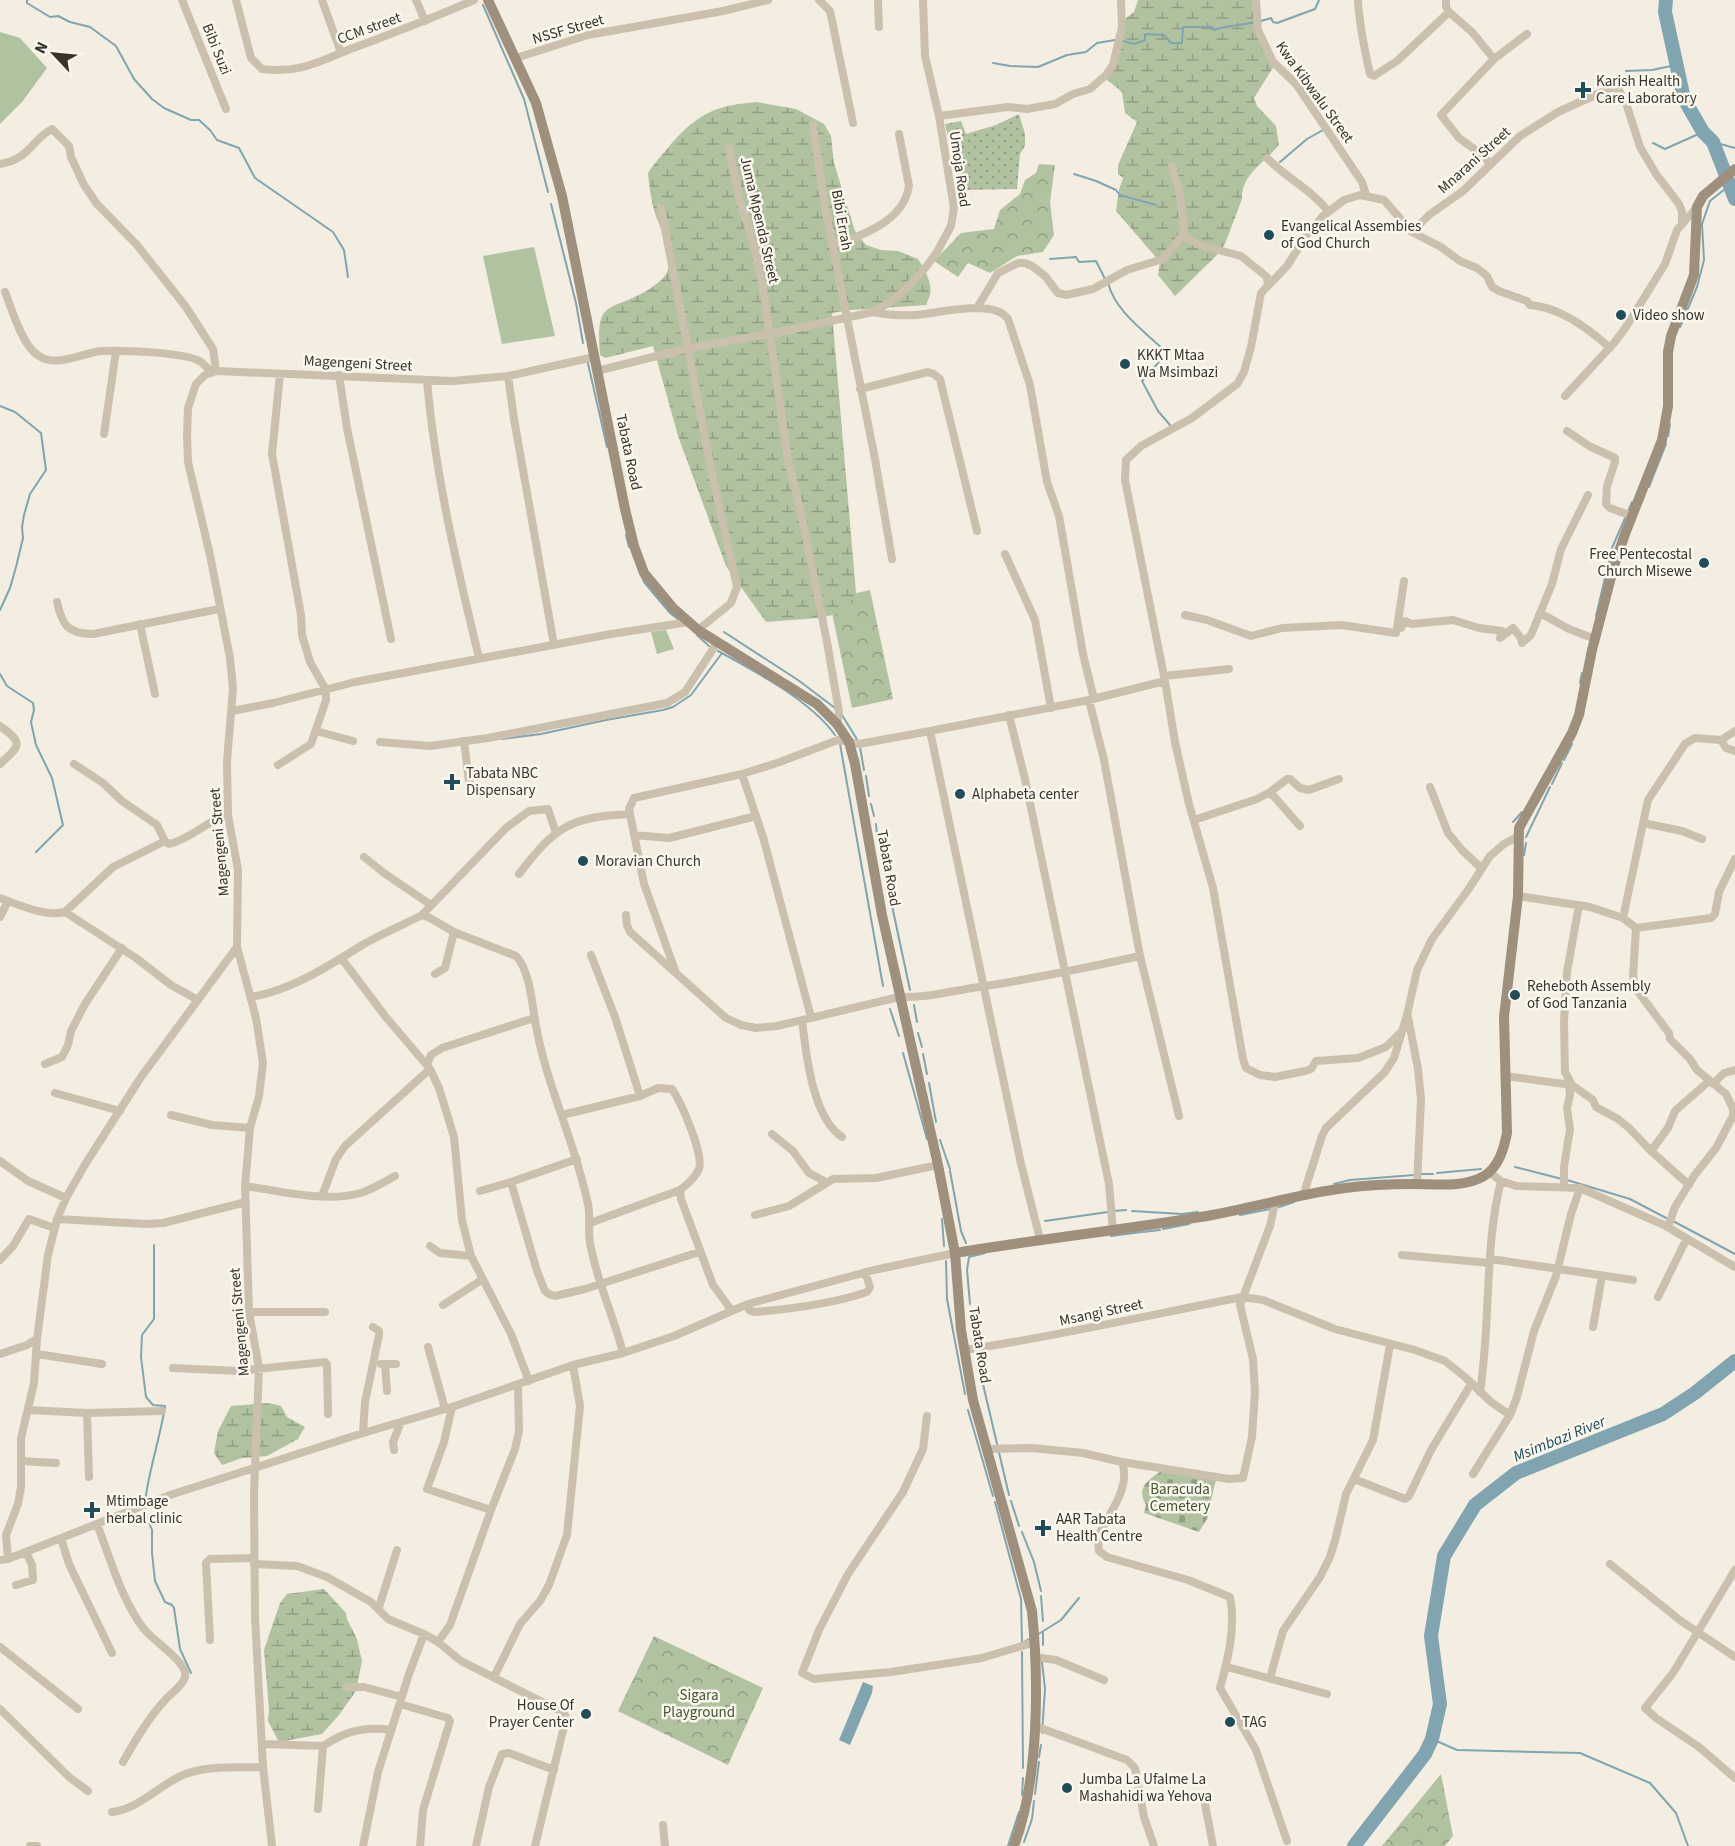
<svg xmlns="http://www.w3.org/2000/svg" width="1735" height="1846" font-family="'Source Sans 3',sans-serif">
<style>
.grass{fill:url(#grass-dots)}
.forest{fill:url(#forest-crowns)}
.wetland{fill:url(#wetland-marsh)}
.cemetery{fill:url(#cemetery-stones)}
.garden{fill:#b1c2a1}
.water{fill:#81a5b0}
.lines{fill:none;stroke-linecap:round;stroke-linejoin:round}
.stream{stroke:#81a5b0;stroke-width:2}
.river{stroke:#81a5b0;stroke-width:14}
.street{stroke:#cbc0ad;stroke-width:8}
.secondary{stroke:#9f907e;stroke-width:10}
.poi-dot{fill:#214d5b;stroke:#faf7ee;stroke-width:2}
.labels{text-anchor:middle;stroke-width:5;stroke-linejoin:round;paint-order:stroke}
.street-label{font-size:15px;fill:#3a332b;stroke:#faf7ee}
.poi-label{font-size:15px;fill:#3a332b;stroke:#faf7ee;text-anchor:start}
.park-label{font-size:15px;fill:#42582f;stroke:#faf7ee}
.water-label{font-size:16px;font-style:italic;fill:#214d5b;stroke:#faf7ee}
</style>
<defs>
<pattern id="grass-dots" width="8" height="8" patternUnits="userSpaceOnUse" patternTransform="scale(1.5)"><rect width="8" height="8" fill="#b1c2a1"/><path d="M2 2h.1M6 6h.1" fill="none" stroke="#919e83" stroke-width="1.8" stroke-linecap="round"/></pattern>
<pattern id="forest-crowns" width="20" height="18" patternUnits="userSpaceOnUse" patternTransform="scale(1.5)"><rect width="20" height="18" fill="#b1c2a1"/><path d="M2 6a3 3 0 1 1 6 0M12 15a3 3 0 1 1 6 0" fill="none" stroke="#919e83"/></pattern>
<pattern id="wetland-marsh" width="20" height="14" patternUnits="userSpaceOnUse" patternTransform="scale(1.5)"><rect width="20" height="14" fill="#b1c2a1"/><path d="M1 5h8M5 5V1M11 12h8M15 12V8" fill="none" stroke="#919e83"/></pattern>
<pattern id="cemetery-stones" width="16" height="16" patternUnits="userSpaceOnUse" patternTransform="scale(1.5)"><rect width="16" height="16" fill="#b1c2a1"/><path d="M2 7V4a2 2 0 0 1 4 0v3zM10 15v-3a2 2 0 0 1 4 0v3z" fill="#919e83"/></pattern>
</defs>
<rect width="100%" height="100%" fill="#f3eee1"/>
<path class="grass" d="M1019,114L1025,134V146L1020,154L1017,189L961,190L945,124L961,121L966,134L996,125Z"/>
<path class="forest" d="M1039,164L1055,165L1050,202L1054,235L1043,252L1017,256L990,273L968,263L958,277L934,261L961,233L994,229L1000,210L1020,194L1025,180L1036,173Z
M870,590L893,699L852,708L829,599Z
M654,1636L763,1688L728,1765L618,1711Z
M1441,1774L1453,1836L1445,1846H1382Z"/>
<path class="wetland" d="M1138,0H1256L1258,32L1276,63L1254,98L1257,106L1276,126L1279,145C1265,162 1241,175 1242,199L1225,244L1216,256L1175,296L1158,275L1160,262L1116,211L1119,190L1123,178L1118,174V165L1137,122L1125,113L1122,92L1106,79L1126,18L1134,12Z
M757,102L796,109L824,124L831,136L834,163L855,231L866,245L881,250L898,251L918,259C926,272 936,288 927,302V305L851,310L832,313L856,593L842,613L818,618L766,622L726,566L678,436L653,346L605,358L600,355C595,295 611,314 651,288C656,284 664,279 667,272C675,252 659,228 654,210C651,198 649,186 648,173C655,162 663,154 671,144C698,113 717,105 757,102Z
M269,1403L281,1406L287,1417L305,1427L298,1439L267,1456L242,1458L222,1465L214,1453L218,1431L231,1406Z
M324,1589L346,1613L347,1619L357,1639L362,1661L356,1691L339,1715L322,1734L279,1742L268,1721L269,1710L264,1650L280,1603L287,1594Z"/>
<path class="cemetery" d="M1161,1471L1216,1479L1207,1519L1199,1532L1144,1513L1146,1505C1136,1488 1147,1481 1161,1471Z"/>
<path class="garden" d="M0,32L20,38L47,68L22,102L0,124Z
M534,247L555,336L502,344L483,256Z
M666,630L674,649L657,654L651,632Z"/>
<path class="water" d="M863,1682L873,1686L872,1693L850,1745L839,1740Z"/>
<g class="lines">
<path class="stream" d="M27,0V3L50,17L58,16L70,22L90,27L116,46L134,79L152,99L164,108L191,120H199L210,130L217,140L239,148L255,178L333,232L344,250L348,277
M483,5L524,99L548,192
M1120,40L1134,44L1145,40V34L1164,35L1171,43H1182L1183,27H1212L1213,30C1232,24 1253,25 1271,18L1273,22L1277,23L1315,9L1319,0
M993,63L1010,66L1038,67L1067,55L1086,52L1097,43L1115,40
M1626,71L1652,70L1676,65
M1713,142L1735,148
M1653,143L1665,149L1703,132
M1280,162L1307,139L1323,130
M1074,174L1096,181L1116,190L1120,195L1156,205
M1731,189L1735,193
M551,204L576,303L583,343
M1050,259L1076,257L1079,262L1096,261L1105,279
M1108,283C1116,313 1146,332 1167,353L1142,381L1158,411L1170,425
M1680,327L1697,287L1704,260L1702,224L1710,201L1730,185
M587,359L607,447
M0,406L15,412L41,433L46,470L30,494L24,515L22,527L23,538L16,567L10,588L0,610
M1668,436L1670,424
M1649,487L1666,444
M626,535L629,547
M642,577L644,582L670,613L679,620
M1596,616L1612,548L1632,502
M724,632L798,680L835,708
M697,635L709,646
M718,651C755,671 811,701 835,735
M0,674L7,686L33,703L34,710L31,722L36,745L52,778L63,825L36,852
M1580,683L1582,673
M842,715L858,741
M501,739L541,734L606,720L663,710L673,707L691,695L722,653
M840,744L883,986
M860,747L864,770
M1564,760L1572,744
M866,776L869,796
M1552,784L1562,763
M871,804L874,816
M1513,822L1522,812
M876,824L877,834
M1526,837L1550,787
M879,844L882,858
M1524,855L1526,843
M884,870L888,889
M891,901L910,990
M914,1005L917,1022
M890,1009L899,1036
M918,1033L922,1047
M903,1053L927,1139
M923,1054L927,1074
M929,1083L936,1122
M940,1140L950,1169
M1515,1167L1562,1179
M950,1171L961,1231L966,1243
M1437,1173L1481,1169
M1421,1174H1433
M1567,1180L1630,1199L1668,1219
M1334,1184L1350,1180L1414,1175
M1276,1208L1294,1202
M1114,1211L1126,1210
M1132,1211L1182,1214L1198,1212
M1240,1215L1270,1209
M942,1219L944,1246
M1045,1221L1108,1212
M1673,1221L1735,1254
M1163,1229L1189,1224
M1143,1232L1160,1230
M1111,1236L1141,1232
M946,1261L947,1299L965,1394
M970,1304L967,1270L969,1257L985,1253
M972,1312L976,1343
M978,1353L982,1380L1009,1495
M968,1410L993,1496
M1011,1501L1019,1526
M145,1502C149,1469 160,1439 165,1406L153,1405L146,1397L141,1357L142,1335L154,1319V1245
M995,1502L1021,1599L1022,1643L1029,1639
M144,1510L152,1530V1553L155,1581L165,1602L172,1605L174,1608L180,1649L191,1673
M1022,1532L1034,1562L1041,1591
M1041,1596L1043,1621
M1043,1633V1645
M1037,1635L1061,1620L1079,1598
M1022,1652L1023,1768
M1042,1733L1045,1689L1042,1662
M1432,1739L1457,1750L1580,1753L1650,1783L1676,1813L1688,1846
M1039,1757L1041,1745
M1035,1794L1039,1762
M1022,1795L1023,1778
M1024,1842L1032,1819L1034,1801
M1008,1846L1019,1812"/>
<path class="river" d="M1666,0L1665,12L1684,99L1703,132L1713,142L1735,199
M1354,1846L1425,1754L1432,1739L1440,1704L1431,1636L1444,1556L1475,1505L1516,1473L1663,1414L1695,1393L1735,1361"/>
<path class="street" d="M182,0L226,109
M236,0L251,58L262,69C302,74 321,60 356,47C396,32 435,17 474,0
M322,0L341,53
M416,0L425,21
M819,0L830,11L853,123
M878,0L879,27
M1256,0L1258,30L1273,62L1296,84L1362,182L1366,195
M1358,0C1359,22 1365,52 1370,74L1374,76L1397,61L1449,12L1446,7V0
M1449,12L1472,32L1494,59
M516,58L588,35L723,11L768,0
M939,116L1008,107L1027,109L1055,104L1073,94L1090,89L1106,75L1113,65L1122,27L1121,0
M813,125L825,207L875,459L892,559
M729,148L740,201L753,241L764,294L788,459L802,518L827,642L839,712L837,724
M1267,158C1286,178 1311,189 1328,211
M0,164C30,159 31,140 52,129L69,146L71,157L84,185L97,204L137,245L186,307L213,349L216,371
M1490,164L1484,156L1459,138L1441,115L1494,59L1527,34
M661,208L711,469L737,587L731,603L698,630
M1412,232L1429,215L1463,191L1520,136L1558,112L1613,87L1619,90L1627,106L1640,147L1656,174L1679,204L1682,212V221
M1182,236L1200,245L1241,256L1267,277L1268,285
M833,245C862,236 904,221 909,186L899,134
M5,292C12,309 22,346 39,356C57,368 82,353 101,351C119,350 187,352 201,362C204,364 208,369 211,372
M977,308L998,273L1018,263H1025L1032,266L1045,276L1058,293L1066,295L1093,289L1127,270L1163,259L1182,236L1184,231L1180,194L1172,166
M873,312C888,315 902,316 916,315C939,313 994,298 1008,319L1030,385L1047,482L1059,516L1083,654L1094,699
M597,371L689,348L770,334L873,312L890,302L906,289L926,267L937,252L951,226L954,208L939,116L925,56L923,0
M339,375L347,428L391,639
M508,376L514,419L554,645
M427,380C435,474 457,567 479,658
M860,389L928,372L934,374L940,379L977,531
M1565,396L1614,343L1626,327L1665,264L1677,230L1697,207
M1567,431L1589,446L1615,458V462L1607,486L1606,504L1610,508L1632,516
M104,434L116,351
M1005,554L1035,620L1051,708
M57,602C62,625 68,634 93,634L219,609
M1540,613L1569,629L1595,639
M1185,615L1207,620L1251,636L1282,628L1341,625L1396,633L1397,628H1401L1405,621L1412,624L1453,620L1479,628L1502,631L1500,638L1513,628L1521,638L1522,643L1531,635L1552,584L1561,549L1588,495
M140,624L155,694
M1397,628L1404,581
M1164,676L1229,669
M1089,700L1104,760L1140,956L1179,1116
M232,711L273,703L355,682L611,634L689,622
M1009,715L1025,779L1099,1136L1109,1184L1113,1231
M0,726C26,744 18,747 0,764
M316,731L353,741
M930,731L1021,1164L1040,1239
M1721,740L1726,748L1735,751
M464,741L470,789
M380,742L430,746L488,738L667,703L685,692L717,643
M74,764L103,783L122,801L157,825L165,841L169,844C189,840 208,820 228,815
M278,765L311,744L326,700V690L310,662L302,635L301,615L272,454L280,374
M742,774L763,837L811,1017
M1430,787L1448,833L1462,850L1481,868
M1270,792L1300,826
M1194,820L1257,799L1270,792L1287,779H1290L1300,788L1309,790L1339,779
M1643,823L1682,831L1702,839
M634,835L669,838L756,816
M364,857L384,873L431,905
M519,874C555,827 569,817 630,814
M1518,896L1590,907L1623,918L1636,928L1711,918L1715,914L1719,892L1735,859
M0,898C20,905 44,917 65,912L113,867L165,841
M1579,905L1567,972L1564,1022L1565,1072L1572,1085L1593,1100L1596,1107L1618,1119L1629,1128L1651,1151L1689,1185
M65,912L136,958L171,985L198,1000
M422,915L506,828L529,811L548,809L556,833
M626,915L627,925L630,932L726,1018L741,1025L756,1028L777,1026L899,997C924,998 948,992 972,988C1029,980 1085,968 1140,956
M0,917L8,901
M1623,918L1648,800L1685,744L1695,738L1721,740L1735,731
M1636,928L1633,976L1636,989L1669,1033L1670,1039L1690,1059L1697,1070L1726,1094L1733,1109V1116L1716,1148L1694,1176L1675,1207L1668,1227
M591,955L615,1017L640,1096
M342,959L385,1016L430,1069L439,1088L454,1137L462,1220L471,1256L511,1334L529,1381
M676,973L644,884L629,809L634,798L742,774L777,763L838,740L859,744L930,731L1089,700L1165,681
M435,974L445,968L454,932
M251,997C293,990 328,966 364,944C383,933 403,925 422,915L430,918L454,932L516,956C529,969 532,1002 535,1020C545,1083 575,1141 588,1204C591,1219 587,1233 591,1248C598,1284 614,1317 623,1353
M1408,1017L1418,1069L1421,1100L1417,1184
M802,1020C806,1053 812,1117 842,1137
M1404,1029L1386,1047L1358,1058L1316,1061L1311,1069L1305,1071L1275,1077L1260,1075L1246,1068L1243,1059L1213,888L1189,804L1175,742L1165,681L1125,480L1126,460L1141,446L1192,418L1237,384L1244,372L1251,347L1261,293L1287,266L1306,236L1323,216L1344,200L1360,195L1384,200L1412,232L1441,247L1460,261L1477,268L1487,276L1492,287L1499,291L1527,301L1530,305C1560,307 1588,328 1610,348
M45,1064L62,1057L68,1045L71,1031L85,1004L122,948
M427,1065L431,1055L442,1048L534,1018
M1505,1076L1572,1085
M1713,1084L1724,1073L1735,1070
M55,1093L120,1111
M171,1115L212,1125L250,1128
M562,1115L640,1096L658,1088L672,1089C681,1102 704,1154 699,1169C695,1178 688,1184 680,1190L681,1199L713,1285L732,1311
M772,1134L793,1151L809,1173L826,1182
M1651,1151L1668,1128L1675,1111L1709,1081
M0,1161L28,1181L66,1198
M1489,1172L1501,1181L1516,1186L1580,1188L1664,1225L1735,1267
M511,1182L537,1271L545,1291L549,1294L555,1296L585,1289L699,1252
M245,1186C281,1191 325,1203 361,1193C373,1189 384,1182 395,1176
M1564,1187V1167L1570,1129L1567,1108L1570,1095L1569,1084
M480,1191L511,1182L577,1159
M1304,1193L1322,1136L1326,1128L1384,1073L1394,1058L1407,1015L1417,970L1432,939L1468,890L1490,856L1504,844L1517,837L1518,832
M322,1196L336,1159L345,1146L430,1069
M755,1215L789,1206L833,1179L876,1178L938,1165
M57,1219L146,1224L163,1223L246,1202
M590,1223L680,1190
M430,1246L440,1253L471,1256
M1402,1255L1490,1263
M1491,1259L1633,1280
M0,1260L13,1246L29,1219L54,1228
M1658,1297L1687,1238
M748,1304L749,1310L754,1312C791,1309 832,1304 867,1292L870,1287L865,1272
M443,1305L483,1279
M249,1312H325
M1593,1327L1602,1276
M428,1347L445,1409
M965,1350C1058,1336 1150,1315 1242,1297L1263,1300L1335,1329L1415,1350L1445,1361L1465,1377L1491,1402L1510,1415
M0,1354L27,1345L37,1339
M37,1354L102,1364
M381,1364H396
M385,1364L387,1391
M173,1368L238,1371L325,1362L327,1364L328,1414
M1480,1392C1491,1323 1484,1247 1501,1181
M452,1407L444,1442L427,1489L491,1510
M28,1410L87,1413L162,1411
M87,1413L89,1477
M927,1416L923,1449L903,1492L848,1574L819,1630L802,1673L814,1679L891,1672L982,1658L1035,1642
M363,1433L365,1402L379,1335V1331L373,1327
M986,1449L1032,1448L1083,1453L1122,1462L1229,1479L1243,1478L1252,1437L1255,1392L1253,1359L1240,1305L1270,1226L1275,1203
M394,1450L393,1442L401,1422
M21,1461L56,1463
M1122,1462C1131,1488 1110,1511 1099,1535L1098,1541L1099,1551L1107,1557L1188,1580L1230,1597C1236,1626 1228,1660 1220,1688L1256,1750L1287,1841
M1473,1474L1510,1415L1517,1397L1534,1331L1556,1276L1571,1214L1580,1188
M1354,1479L1405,1499L1409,1496L1431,1450L1471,1384
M97,1524C110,1558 122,1601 144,1629C152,1640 189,1663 185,1677C183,1685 173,1692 167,1698C149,1717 136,1739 123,1762
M61,1538L69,1564L112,1653
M8,1559L6,1535L18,1504L21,1487V1438L34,1383L37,1339L48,1255L57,1219L66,1198L86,1163L141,1077L237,947
M0,1560L8,1559L170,1495L363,1433L452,1407L573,1365L623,1353L674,1336L748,1304L874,1270L955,1253
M254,1564L297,1566L327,1577L371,1602L388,1619L424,1634L438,1642L461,1661L564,1713L566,1718L535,1846
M1610,1564L1681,1621L1735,1657
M1735,1570L1673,1673L1645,1708L1656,1718L1699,1747L1735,1778
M16,1585L33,1580L32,1565L26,1552
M379,1607L397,1550
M210,1640L206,1563L210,1559L254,1558
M438,1642L450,1625L491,1510L515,1449L519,1431L518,1384
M0,1647L78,1709
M1034,1657L1056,1660L1104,1680
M1227,1667L1327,1694
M494,1677L520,1624L540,1601L549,1585L567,1535L580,1406L573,1365
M1270,1678L1283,1631L1320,1577L1330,1557L1336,1537L1346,1494L1373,1440L1390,1345
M346,1687H364L402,1697
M400,1704L448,1718L450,1721L423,1810L420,1846
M0,1709L69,1777L88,1791
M1035,1726L1127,1760L1135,1768L1144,1817L1154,1846
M263,1744L323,1746
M1205,1804L1213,1846
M318,1809L323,1746C345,1731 365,1726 391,1730
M112,1812C139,1809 159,1785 183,1775C207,1765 238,1768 263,1767
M663,1825L665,1846
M30,1846H37
M272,1846L263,1767L255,1617L254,1493L259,1368L249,1312L245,1186L250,1128L259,1096L263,1063L256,1018L237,947L238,870L228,815L227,761L233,689L230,658L210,555L188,462L187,436L188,408L196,384L205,375L216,371L453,381L508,376L594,357
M363,1846L378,1772L409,1674L424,1634
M476,1846L489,1787L502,1754L509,1753L554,1770"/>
<path class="secondary" d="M488,0L536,103L562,196L625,509L634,546L644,573L673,608L698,630L817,704L837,724L849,742L855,764L882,915L938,1165L955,1253L961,1330L973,1400L1032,1611C1039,1682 1039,1780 1014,1846
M955,1253C1039,1239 1123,1230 1207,1216C1253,1208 1298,1194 1345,1188C1367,1185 1390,1184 1413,1184C1436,1184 1464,1188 1484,1176C1499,1167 1504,1148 1507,1133L1504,1017L1518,896L1519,828L1572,733L1579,715L1592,650L1614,566L1625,534L1662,440L1668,406V352L1671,336L1694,275L1697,207L1703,196L1735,169"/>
</g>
<g class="poi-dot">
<path d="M1580 81h6v6h6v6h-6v6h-6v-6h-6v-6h6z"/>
<circle cx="1269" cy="235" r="6"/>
<circle cx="1621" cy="315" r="6"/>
<circle cx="1125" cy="364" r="6"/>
<circle cx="1704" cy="563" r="6"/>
<path d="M449 773h6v6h6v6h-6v6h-6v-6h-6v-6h6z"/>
<circle cx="960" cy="794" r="6"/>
<circle cx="583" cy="861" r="6"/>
<circle cx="1515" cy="995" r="6"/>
<path d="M89 1501h6v6h6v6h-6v6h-6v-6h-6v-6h6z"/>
<path d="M1040 1519h6v6h6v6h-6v6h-6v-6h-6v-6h6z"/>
<circle cx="586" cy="1714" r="6"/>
<circle cx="1230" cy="1722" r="6"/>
<circle cx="1067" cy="1788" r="6"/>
</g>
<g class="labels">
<g class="street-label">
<text transform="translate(369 28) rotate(-20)" y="5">CCM street</text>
<text transform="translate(568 29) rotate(-16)" y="5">NSSF Street</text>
<text transform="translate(217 49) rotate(68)" y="5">Bibi Suzi</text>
<text transform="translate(1315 92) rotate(54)" y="5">Kwa Kibwalu Street</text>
<text transform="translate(1474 160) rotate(-42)" y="5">Mnarani Street</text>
<text transform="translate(960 169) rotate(82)" y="5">Umoja Road</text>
<text transform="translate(760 220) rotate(77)" y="5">Juma Mpenda Street</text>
<text transform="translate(842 220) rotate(80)" y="5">Bibi Errah</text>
<text transform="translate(358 363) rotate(3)" y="5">Magengeni Street</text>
<text transform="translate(629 452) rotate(78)" y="5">Tabata Road</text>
<text transform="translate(219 842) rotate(-95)" y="5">Magengeni Street</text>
<text transform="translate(889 868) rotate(80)" y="5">Tabata Road</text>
<text transform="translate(1101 1312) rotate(-12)" y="5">Msangi Street</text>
<text transform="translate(239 1322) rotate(-95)" y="5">Magengeni Street</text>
<text transform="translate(980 1345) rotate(81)" y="5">Tabata Road</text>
</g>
<g class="poi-label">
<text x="1596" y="86">Karish Health<tspan x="1596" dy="17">Care Laboratory</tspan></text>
<text x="1281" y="231">Evangelical Assembies<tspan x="1281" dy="17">of God Church</tspan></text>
<text x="1633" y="320">Video show</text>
<text x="1137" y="360">KKKT Mtaa<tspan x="1137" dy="17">Wa Msimbazi</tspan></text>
<text x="1692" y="559" text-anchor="end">Free Pentecostal<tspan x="1692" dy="17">Church Misewe</tspan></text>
<text x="466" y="778">Tabata NBC<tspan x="466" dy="17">Dispensary</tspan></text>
<text x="972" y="799">Alphabeta center</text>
<text x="595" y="866">Moravian Church</text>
<text x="1527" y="991">Reheboth Assembly<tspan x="1527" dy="17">of God Tanzania</tspan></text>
<text x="106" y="1506">Mtimbage<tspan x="106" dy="17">herbal clinic</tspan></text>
<text x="1056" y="1524">AAR Tabata<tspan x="1056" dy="17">Health Centre</tspan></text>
<text x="574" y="1710" text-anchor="end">House Of<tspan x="574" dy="17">Prayer Center</tspan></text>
<text x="1242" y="1727">TAG</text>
<text x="1079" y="1784">Jumba La Ufalme La<tspan x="1079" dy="17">Mashahidi wa Yehova</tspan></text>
</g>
<g class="park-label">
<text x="1180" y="1494">Baracuda<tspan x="1180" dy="17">Cemetery</tspan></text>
<text x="699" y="1700">Sigara<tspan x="699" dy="17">Playground</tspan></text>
</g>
<g class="water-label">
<text transform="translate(1559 1438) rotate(-22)" y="6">Msimbazi River</text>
</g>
</g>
<g transform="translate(54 54) rotate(296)" stroke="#faf7ee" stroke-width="4.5" paint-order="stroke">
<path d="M0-4.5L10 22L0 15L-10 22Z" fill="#3a332b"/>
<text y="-9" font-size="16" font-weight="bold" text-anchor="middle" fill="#3a332b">N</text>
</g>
</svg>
